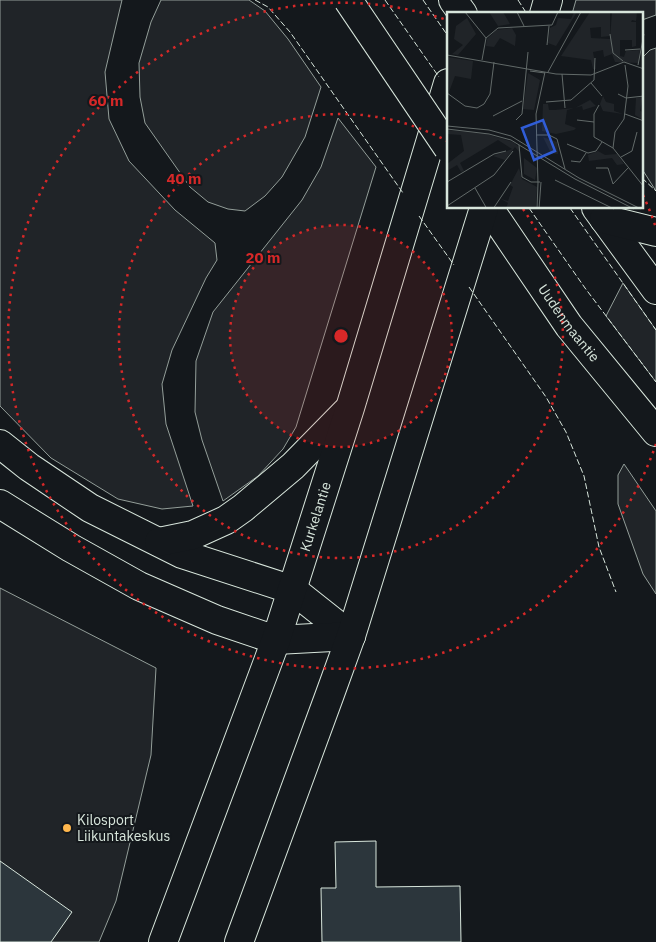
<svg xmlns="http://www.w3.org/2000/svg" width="656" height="942" font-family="'IBM Plex Sans',sans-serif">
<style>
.green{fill:#202428;stroke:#939e99}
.building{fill:#2c363c;stroke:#d8e6dc}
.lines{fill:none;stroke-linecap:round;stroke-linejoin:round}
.major-casing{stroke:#d8e6dc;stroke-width:30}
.major{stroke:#14181c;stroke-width:28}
.major-bridge-casing{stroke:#d8e6dc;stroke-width:30;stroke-linecap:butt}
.major-bridge{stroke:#14181c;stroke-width:28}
.fence{stroke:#d8e6dc;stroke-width:1;stroke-dasharray:6 2.5;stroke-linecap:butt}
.ring{fill:none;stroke:#d62828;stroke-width:2.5;stroke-dasharray:2.5 5}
.poi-dot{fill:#ffb74d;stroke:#14181c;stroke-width:2}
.labels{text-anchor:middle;stroke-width:4;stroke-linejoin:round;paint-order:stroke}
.street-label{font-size:14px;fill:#d8e6dc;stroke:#14181c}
.poi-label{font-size:14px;fill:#d8e6dc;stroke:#14181c;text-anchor:start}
.inset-road{fill:none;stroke:#626a69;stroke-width:1}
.view{fill:#305dd8;fill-opacity:0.15;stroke:#305dd8;stroke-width:2.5}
.inset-edge{fill:none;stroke:#d8e6dc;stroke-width:2.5}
.centre{fill:#d62828;stroke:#14181c;stroke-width:2.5}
.ring-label{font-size:15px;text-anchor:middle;font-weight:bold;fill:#d62828;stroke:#14181c;stroke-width:4;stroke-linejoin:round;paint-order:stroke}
</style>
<rect width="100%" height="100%" fill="#14181c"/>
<path class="green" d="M0,0H122L105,72L109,119L129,161L175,210L215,243L217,260L206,278L172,350L162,384L166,424L193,506L162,509L118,499L51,458L0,406Z
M161,0H249L265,11L288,39L321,87L305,137L282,177L265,196L245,211L228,209L208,202L190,187L145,123L140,97L139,63L151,22Z
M576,0H656V15L642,20V14H572Z
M656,48V191L642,169V58L650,50Z
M338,118L376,167L296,427L283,449L258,476L223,501L202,440L195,412L196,361L213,312L302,200L321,167Z
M623,283L656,330V382L606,316Z
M624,464L656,511V594L643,574L618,504V475Z
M0,588L156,668L151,755L116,901L99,942H0Z"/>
<path class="building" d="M376,841V887L460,886L461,942H322L321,888H336L335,842Z
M0,861L72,912L51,942H0Z"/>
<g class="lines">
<g class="major-casing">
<g id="major">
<path d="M453,0L463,14"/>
<path d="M544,14L548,0"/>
<path id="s1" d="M489,208L569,326L656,432"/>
<path d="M596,208L656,290"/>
<path d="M604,219L656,232"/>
<path d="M0,444L29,467L90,508L182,554L293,590L351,636"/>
<path d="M0,504L71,548L139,586L217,620L276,640L351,636"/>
<path d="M159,542L193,535L226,520L243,508L293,466L346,412"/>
<path id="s2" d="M163,942L276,640L350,408L448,83"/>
<path d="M239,942L330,694L351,636L484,208"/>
</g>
</g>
<use href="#major" class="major"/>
<g class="major-bridge-casing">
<path id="major-bridge" d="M348,0L448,148"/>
</g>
<use href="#major-bridge" class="major-bridge"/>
<path class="fence" d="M255,0L268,7L290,32L403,193
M385,0L439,77
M423,0L448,36
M518,0L527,14
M642,178L656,191
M529,208L585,288L656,382
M570,208L656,330
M419,216L454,265
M469,287L546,397L566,432L584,476L599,547L616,592"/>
</g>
<circle cx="341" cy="336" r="111" fill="#d62828" fill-opacity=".12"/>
<g class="ring">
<circle cx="341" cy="336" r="111"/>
<path d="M523 209A222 222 0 1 1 447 141"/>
<path d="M656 444A333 333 0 1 1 447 20M643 195A333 333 0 0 1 656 228"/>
</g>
<circle class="poi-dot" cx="67" cy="828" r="5"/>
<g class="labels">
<g class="street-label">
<text dy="5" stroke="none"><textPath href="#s1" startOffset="140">Uudenmaantie</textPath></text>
<text dy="5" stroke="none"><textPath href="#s2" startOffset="452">Kurkelantie</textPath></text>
</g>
<g class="poi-label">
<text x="77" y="825">Kilosport<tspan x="77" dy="16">Liikuntakeskus</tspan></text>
</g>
</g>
<g transform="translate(447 12)">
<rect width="196" height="196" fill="#14181c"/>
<path d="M42,0H56L63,12L51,14ZM127,0H130L109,34L101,31L103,16L109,13L111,6L124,7ZM143,0H163V24L154,25V15L143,16L144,26L163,27L165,0H190L189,9L185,8L184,10H189V34L185,35V28H173V44L177,45L179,39L193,38L191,51L168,50L165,42L157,45L156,38L146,40L149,57H146L144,48L114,44ZM20,6L29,22L11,43L5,42L16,33L7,27L9,14ZM65,16L69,23L68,34L53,26L47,35L39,34L40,27L49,18ZM0,45L26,49L24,67L8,64L2,80ZM81,61L93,68L87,98L76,97ZM156,84L159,90L167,92V99L176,102L156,99L153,92ZM196,85L193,99L196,100V108L188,103L189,86ZM143,88L149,94L136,98L135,94L120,98L118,112L129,116L127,118L109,122L95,119L96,92H101L102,98H108L128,96ZM0,118L39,122L66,130L72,135L73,141L68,135L58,148L46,144L65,137L51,128L13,151L17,159L14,160L10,153L0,159V152L17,139L14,123L0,122ZM96,125L110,130L111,142L104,141ZM151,139L158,143L170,142L177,152L170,153L165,146L142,149L141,143ZM77,146L90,156L88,168L77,162ZM72,156L75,167L90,175L89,196H59L61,191L54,187L61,189L66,175L63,173Z" fill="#202428"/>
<path class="inset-road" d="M18,0L39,26L35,48M70,0L77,14M163,22L166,41L176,49M39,26L51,16L105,13L111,0M100,33L102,14M178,38L193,37M0,43L109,62L144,63L177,50L197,57M191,53L197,22M83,59L98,61M101,60L134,0M115,62L118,96M144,71L155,84M0,81L18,94L30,96L37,92L43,82L47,50M171,82L179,86L197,84M99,90L124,88L147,68L148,46M152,93L147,102V125L166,136L197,175M178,102L197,109M46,104L75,89M69,108L75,102L81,40M130,108L147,110M0,114L42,118L64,124L132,166L194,197M0,117L42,122L64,128L128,167L187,197M89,123H102L110,127L118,157M120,132L141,141L149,139L155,130M72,133L75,165L84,170H93M166,136L168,120L177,107L181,74L178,53M174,145L185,139L190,120M124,149L133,150L139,141M149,156H161L166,172L181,156M108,168L167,197M0,170L47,142L59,139M91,171L89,102L98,60M28,176L40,197M0,194L47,163L66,139M46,197L64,170M90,197L91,171M92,197L94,170"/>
<path class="view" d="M96,108L108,139L87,148L75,116Z"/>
<rect width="196" height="196" class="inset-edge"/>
</g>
<circle cx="341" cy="336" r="8" class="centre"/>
<g class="ring-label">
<text x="106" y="106">60 m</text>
<text x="184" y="184">40 m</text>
<text x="263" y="263">20 m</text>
</g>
</svg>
